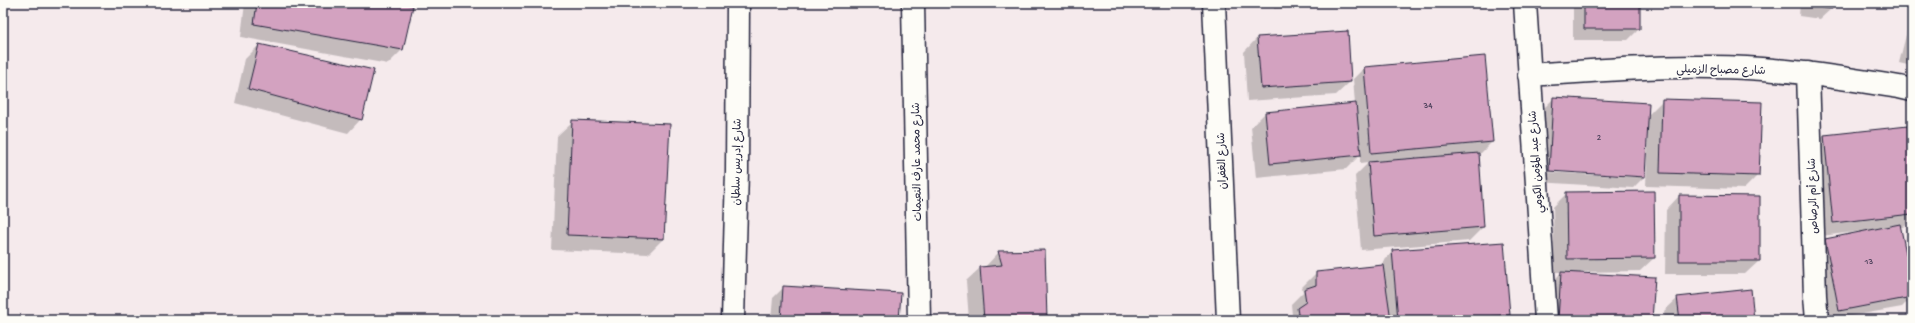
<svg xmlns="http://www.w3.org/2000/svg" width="1915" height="323" font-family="'Gochi Hand','Playpen Sans Arabic',sans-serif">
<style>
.shadow{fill:#0003;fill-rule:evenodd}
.building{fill:#d3a2c0;stroke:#22223b}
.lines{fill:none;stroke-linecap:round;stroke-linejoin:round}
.street-casing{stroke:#22223b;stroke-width:25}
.secondary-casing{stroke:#22223b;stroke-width:25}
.street{stroke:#fdfcf7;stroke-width:22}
.secondary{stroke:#fdfcf7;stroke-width:22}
.labels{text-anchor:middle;stroke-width:3;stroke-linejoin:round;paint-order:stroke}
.number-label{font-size:9px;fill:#4e425c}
.street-label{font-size:11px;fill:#22223b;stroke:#fdfcf7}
</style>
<rect width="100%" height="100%" fill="#f5eaec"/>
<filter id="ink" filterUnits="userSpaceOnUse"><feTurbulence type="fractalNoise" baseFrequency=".025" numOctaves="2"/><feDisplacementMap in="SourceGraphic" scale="8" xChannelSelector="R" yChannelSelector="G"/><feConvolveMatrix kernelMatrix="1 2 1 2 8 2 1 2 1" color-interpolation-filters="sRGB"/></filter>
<g filter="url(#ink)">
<path class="shadow" d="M245,3H397L402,50L388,64L241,37Z
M1274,3H1358L1274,9Z
M1573,3H1639V29L1628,40H1573Z
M1800,3H1832L1831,9L1820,19L1799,16Z
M1912,11V66L1899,63Z
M1257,38L1350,82L1336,95L1247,101L1244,52Z
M259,45L361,119L348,133L235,103L245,59Z
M1364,68L1492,142L1481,153H1478L1483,227L1469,241L1361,250L1355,176L1368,163L1360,164V155L1346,169L1256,178L1251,127L1265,113L1355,104L1353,79Z
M1554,98L1647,116L1663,100L1758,175L1744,189L1646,186L1648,131H1646L1644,177L1633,188L1538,182L1543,109ZM1544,170L1635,175V177L1544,172Z
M573,121L663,239L648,254L552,250L557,136Z
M1824,136L1912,169V218L1903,227H1900L1912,288V297L1902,307L1828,320L1815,251L1826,240L1865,232V231L1820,236L1810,150Z
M1567,193L1654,258L1640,271L1581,272V274L1651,320H1546L1548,286L1562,272H1554L1553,207Z
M1679,196L1759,261L1745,274H1665L1666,210Z
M1393,251L1509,315L1503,320H1287L1292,315L1291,304L1303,292L1302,287L1316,273L1379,267Z
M999,252L1046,320H969L966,281L980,268L985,267Z
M784,287L898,320H771L773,298Z
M1678,298L1753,320H1665L1664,311Z"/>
<path class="building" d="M257,3H401L413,6L403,50L254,24Z
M1584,3H1640V29H1584Z
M1809,3H1833L1832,9L1809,6Z
M1348,31L1351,82L1261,88L1257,37Z
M259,44L374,70L362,120L248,89Z
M1485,56L1493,142L1371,153L1364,67Z
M1553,97L1649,103L1645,177L1549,171Z
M1662,99L1762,102L1759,176L1660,173Z
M1356,103L1361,155L1270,164L1265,112Z
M572,120L670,124L664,239L567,235Z
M1908,126L1912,161V214L1833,223L1824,135Z
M1479,153L1484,227L1374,236L1368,162Z
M1654,191L1655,258L1567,259L1566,192Z
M1679,195L1760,196V261H1679Z
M1900,224L1912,283V297L1839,311L1825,239Z
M1504,242L1510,315L1445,320H1398L1392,250Z
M1045,250L1047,320H984L980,267L1002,265L998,251Z
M1383,265L1391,320H1299L1297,308L1306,302L1304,289L1316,285V272Z
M1561,272L1655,277L1652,320H1558Z
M783,286L901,293L899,320H781Z
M1751,289L1754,320H1680L1677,297Z"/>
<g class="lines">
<g class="street-casing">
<path id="street" d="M913,3L919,320
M1525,3L1546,320
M1808,73L1815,296L1817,320
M1529,75C1590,71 1651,66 1712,67C1775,67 1837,77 1899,87L1912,90
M733,320L737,171L738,3"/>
</g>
<g class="secondary-casing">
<path id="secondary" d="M1214,3L1228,320"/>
</g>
<use href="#street" class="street"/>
<use href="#secondary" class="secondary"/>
</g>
</g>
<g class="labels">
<g class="number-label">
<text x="1428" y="108">34</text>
<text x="1599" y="140">2</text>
<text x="1869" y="264">13</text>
</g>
<g class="street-label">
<text transform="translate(1721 69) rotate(1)" y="4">شارع مصباح الزميلي</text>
<text transform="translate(1221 161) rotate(-92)" y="4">شارع الغفران</text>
<text transform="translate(736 162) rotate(-89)" y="4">شارع إدريس سلطان</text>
<text transform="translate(916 162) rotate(-91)" y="4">شارع محمد عارف النعيمات</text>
<text transform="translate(1535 162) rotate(-94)" y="4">شارع عبد المؤمن الكومي</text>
<text transform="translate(1812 196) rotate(-92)" y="4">شارع أم الرصاص</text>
</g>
</g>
<rect width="1915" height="323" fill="none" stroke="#fdfcf7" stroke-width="16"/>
<rect x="8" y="8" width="1899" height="307" fill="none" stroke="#22223b" stroke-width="1.5" filter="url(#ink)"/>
</svg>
